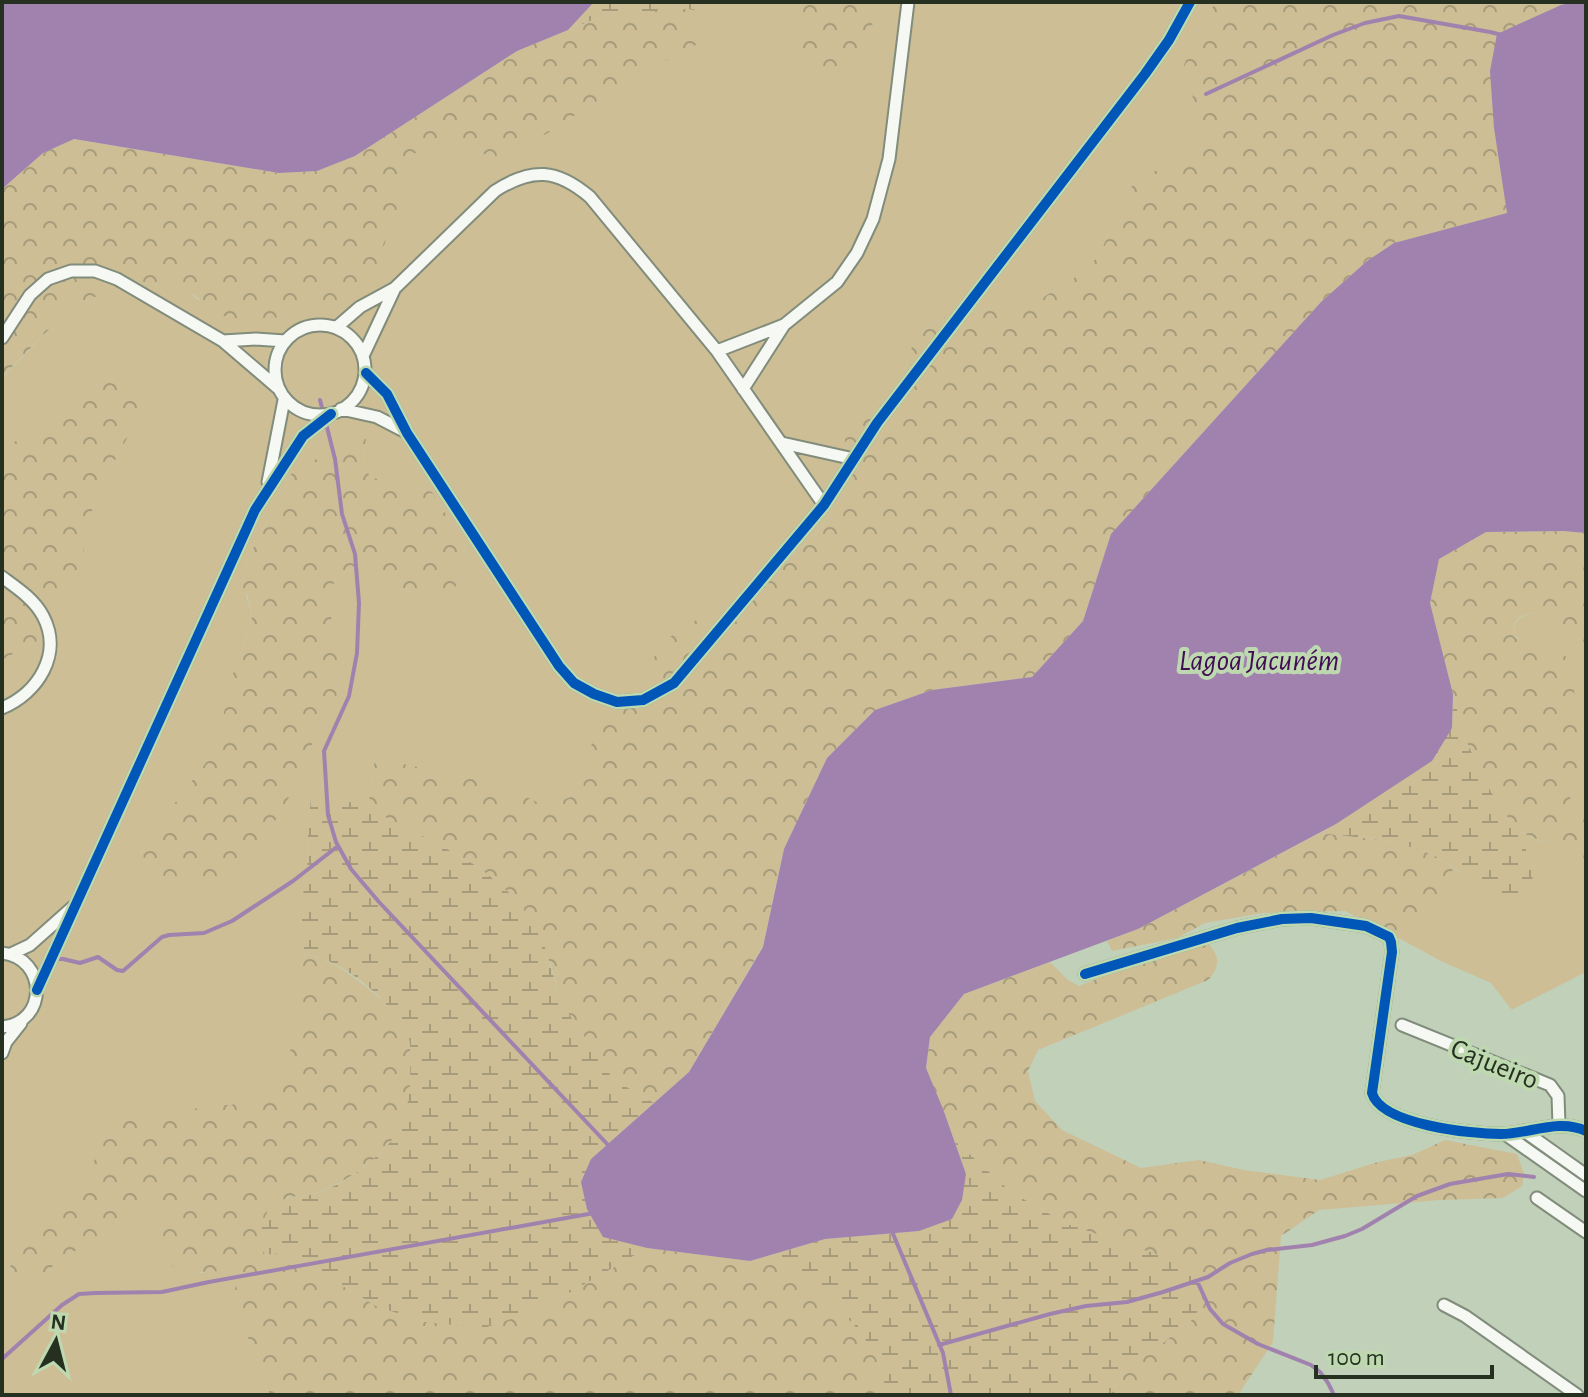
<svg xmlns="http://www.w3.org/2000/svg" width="1588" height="1397" font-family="'Alegreya Sans',sans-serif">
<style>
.green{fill:#cdbe96;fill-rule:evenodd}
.forest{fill:url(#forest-crowns)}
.wetland{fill:url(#wetland-marsh)}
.water{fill:#a182af}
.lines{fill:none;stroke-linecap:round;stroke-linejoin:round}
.stream{stroke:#a182af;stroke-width:4}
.minor-casing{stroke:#818c7b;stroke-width:15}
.minor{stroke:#f6f8f4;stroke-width:11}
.cycleway-casing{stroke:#bed9b0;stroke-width:15}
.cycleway{stroke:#0057b8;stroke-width:10}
.labels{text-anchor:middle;stroke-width:8;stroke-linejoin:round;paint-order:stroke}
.street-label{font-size:28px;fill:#263020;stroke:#bed9b0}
.water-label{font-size:30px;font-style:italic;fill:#410d54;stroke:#bed9b0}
</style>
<defs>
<pattern id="forest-crowns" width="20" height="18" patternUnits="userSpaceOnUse" patternTransform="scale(2)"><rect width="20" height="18" fill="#cdbe96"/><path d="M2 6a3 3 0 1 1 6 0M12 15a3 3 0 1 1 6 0" fill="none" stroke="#a69b7a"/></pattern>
<pattern id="wetland-marsh" width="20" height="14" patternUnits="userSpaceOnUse" patternTransform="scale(2)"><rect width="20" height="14" fill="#cdbe96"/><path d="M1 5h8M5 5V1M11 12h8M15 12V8" fill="none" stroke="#a69b7a"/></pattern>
</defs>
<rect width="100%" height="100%" fill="#c1d0b9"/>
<path class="green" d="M702,2H793L805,62L868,52L876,2H1217L1200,22L1183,68L1197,110L1198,137L1173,163L1146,175L1127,190L1099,256L1072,280L1042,298L942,318L915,337L904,372L888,398L863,410L842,427L853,478L819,531L787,561L585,792L545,806L502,785L375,758L368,809L357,803L311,799L308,829L307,878L298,912L305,954L301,968L297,999L299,1035L273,1082L256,1098L231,1105H212L169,1114L149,1111L92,1165L73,1191L23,1236L11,1251L10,1280L41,1277L62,1258L99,1238L151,1198L160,1213L159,1237L201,1273L216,1270H241L235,1289L237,1309L270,1395H2V660L37,641L88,524L99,489L136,422L106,382L80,390L46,424L28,437L2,446V378L72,306L110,291L151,284L187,290L197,299L279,317L312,304H329L396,187L399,166L415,153L450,149L509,158L634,77L698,44L704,23L694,10ZM366,439L363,461L370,477L432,492L449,519L461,531L465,547L463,571L451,596C435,595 414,596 400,588C382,579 377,568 355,566L335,580L330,594L332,629L345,655L336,698L319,728L207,890L153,872L141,853L148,838L211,756L222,724L243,643L252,617L243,583L250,556L262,529L276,509L291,474L340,461Z
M1540,611L1586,645V817L1583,815H1572L1568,808L1582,749L1523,640L1514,636C1512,617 1524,615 1540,611Z
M1515,830L1563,851L1575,861L1580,871V884L1586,897V972L1513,1009H1511L1491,983L1441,961L1406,942L1454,868L1469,877L1536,870Z"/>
<path class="forest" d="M793,2H876L868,52L845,71L821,68L805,62Z
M1217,2H1574L1561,5L1494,128L1508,213L1394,243L1367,261L1321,302L1111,534L1083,621L1032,677L932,690L875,710L827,758L784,849L763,946L689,1072L654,1103L613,1079L562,1004L550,962L480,868L440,845L368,809L375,758L502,785L545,806L585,792L579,762L667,639L787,561L819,531L853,478L842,427L863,410L888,398L904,372L915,337L942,318L1042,298L1072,280L1099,256L1127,190L1146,175L1173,163L1198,137L1197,110L1183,68L1200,22Z
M674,7L694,10L704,23L698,44L634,77L509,158L450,149L415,153L399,166L396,187L397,213L371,278L345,297L328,304H312L279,317L247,323L221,315L187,290L151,284L110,291L72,306L2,377V189L43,153L73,139L279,173L317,171L355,156L517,51L602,16L635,14Z
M105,382L127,386L143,393L136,422L99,489L88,524L80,573L37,641L2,660V446L28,437L46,424L80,390Z
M360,434L366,439L363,461L370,477L432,492L449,519L461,531L465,547L463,571L451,596C435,595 415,596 400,588C382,579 377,568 355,566L335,580L330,594L332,629L345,655L336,698L319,728L292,792L258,850L241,871L207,891L153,872L141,853L148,838L211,756L222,723L229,686L252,617L247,594L239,589L243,583L250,556L262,529L276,509L291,474L318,458L340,461L348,437Z
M1563,531L1586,533V645L1540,611C1523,615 1511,616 1514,637L1560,652L1570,660L1582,749L1568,808L1572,815H1583L1586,817V897L1580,884V871L1575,861L1563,851L1550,848L1546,843L1515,830L1491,792L1464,737L1430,603L1438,559L1486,532Z
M1320,833L1391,841L1432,854L1454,868L1406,942L1345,911L1263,913L1205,923L1177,938L1112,951L1107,941L1138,929Z
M1204,939C1218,953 1223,964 1208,980L1038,1050L1028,1071L1035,1101L1062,1130L1141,1168L1199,1160L1244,1170L1320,1180L1378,1162L1412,1155L1445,1140L1517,1154L1524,1174L1522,1186L1503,1198L1440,1200L1319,1210L1281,1236L1273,1342L1238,1395H1110L1127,1367L1158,1347L1194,1318L1091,1233L1067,1224L1011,1192L954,1140L926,1068L930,1037L964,994L1050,962L1068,980L1079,986L1195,940Z
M305,954C329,958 345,971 364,985C379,996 407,1022 410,1041C411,1051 410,1062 410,1072C411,1088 409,1105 404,1120C392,1151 346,1184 316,1193C306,1196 295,1196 286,1198V1252L378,1307L425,1322L543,1308L647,1248L750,1261L771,1255C785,1267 799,1280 814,1292C825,1301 838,1308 848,1319C867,1338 886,1367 885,1395H270L237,1309L235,1289L240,1270C210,1270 162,1283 159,1240C157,1218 164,1219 151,1198L99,1238L62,1258L41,1277L22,1286L10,1280L11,1251L23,1236L73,1191L92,1165L107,1136L127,1115L149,1111L169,1114L212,1105H231L256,1098L272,1082L299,1035L297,999L301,968Z"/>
<path class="wetland" d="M594,2H702L694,10L674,7L635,15L602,16L568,30Z
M1453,694L1464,737L1491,792L1515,828L1536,870L1523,899L1504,894L1469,877L1432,854L1391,841L1320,833L1336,824L1452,728Z
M311,798L358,803L440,845L480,868L513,896L540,931L562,1004L613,1079L654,1103L591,1159L603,1236L647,1248L543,1308L484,1328L425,1322L378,1307L286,1252L265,1255L258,1234C262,1226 265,1213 271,1207C285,1194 301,1198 317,1193C342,1185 365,1168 383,1150C409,1126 411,1092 410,1059C410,1051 411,1042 408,1035C392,1001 342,959 305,954L298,912L307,878L308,829Z
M954,1140L1011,1192L1067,1224L1192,1266L1207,1285L1202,1302L1194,1318L1158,1347L1127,1367L1110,1395H885C886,1367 867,1338 848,1319C838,1308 825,1301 814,1292C799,1280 785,1267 771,1255L825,1239L919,1231L966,1174Z"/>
<path class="water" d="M2,2H594L568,30L517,51L355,156L317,171L279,173L74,139L43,153L2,189Z
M1574,2H1586V533L1563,531L1486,532L1439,559L1430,603L1453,694L1452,728L1432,761L1336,824L1138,929L964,994L930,1037L926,1068L943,1109L966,1174L962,1200L952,1219L919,1231L825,1239L750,1261L647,1248L603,1237L587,1209L581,1182L591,1159L689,1072L763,947L784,849L827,758L875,710L932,690L1032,677L1083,621L1111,534L1321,302L1367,261L1394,243L1507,213L1494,128L1490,71L1497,34L1561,5Z"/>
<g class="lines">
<path class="stream" d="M1206,94L1333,35L1365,23L1399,16L1490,32L1502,35
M320,400L335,459L342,514L355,554L359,603L357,653L349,696L324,751L328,815L336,842L351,869L379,902L610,1147
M54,959H63L80,963L98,957L117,970L123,971L162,937L169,935L204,933L232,921L293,881L338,846
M891,1229L943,1353L951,1395
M1197,1281L1210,1309L1223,1324L1258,1344L1311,1365L1320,1372L1328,1383L1334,1395
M939,1345L1050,1314L1086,1306L1127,1302L1163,1292L1208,1277L1230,1263L1252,1254L1267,1250L1312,1245L1345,1236L1362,1229L1417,1196L1450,1184L1508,1174L1534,1177
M2,1359L62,1305L79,1294L95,1293L162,1292L209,1282L594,1213"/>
<g class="minor-casing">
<path id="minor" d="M275 370a45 45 0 1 1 90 0a45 45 0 1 1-90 0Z
M337,327L360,307L395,288L495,191C532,167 557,169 590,197L717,351L824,505
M2,338L30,295L48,279L71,271H95L117,279L223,341L279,389
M223,341L256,339L285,341
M717,351L784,325L837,282L857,253L873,219L889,159L908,2
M363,356L395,288
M366,373L387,394L407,433L559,666L574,683L594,694L617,702L643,700L674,683L824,505L877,423L1145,74L1169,40L1190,2
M743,389L784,325
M341,409L377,417L406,432
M782,443L854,459
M268,482L284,400
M2,577C17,588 34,599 43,616C63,654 38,693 2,708
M2,953C48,958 48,1023 2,1027
M11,954L30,945L75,905
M1085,974L1237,928L1282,919L1311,918L1366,926L1389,937L1391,942L1392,952L1372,1093C1381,1125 1472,1134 1501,1134C1529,1134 1559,1118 1586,1131
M37,990L255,510L303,436L331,414
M1402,1025L1550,1085L1558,1096L1559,1125
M2,1053L6,1042L21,1023
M1524,1131L1586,1175
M1505,1134L1586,1191
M1537,1198L1586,1232
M1444,1305L1465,1316L1577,1395"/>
</g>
<use href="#minor" class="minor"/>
<g class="cycleway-casing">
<path id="cycleway" d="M366,373L387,394L407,433L559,666L574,683L594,694L617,702L643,700L674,683L824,505L877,423L1145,74L1169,40L1190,2
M1085,974L1237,928L1282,919L1311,918L1366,926L1389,937L1391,942L1392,952L1372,1093C1381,1125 1472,1134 1501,1134C1529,1134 1559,1118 1586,1131
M37,990L255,510L303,436L331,414"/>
</g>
<use href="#cycleway" class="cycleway"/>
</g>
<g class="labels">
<g class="street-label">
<text transform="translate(1495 1063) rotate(22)" y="10">Cajueiro</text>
</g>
<g class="water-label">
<text x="1259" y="670">Lagoa Jacuném</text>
</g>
</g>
<rect width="1588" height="1397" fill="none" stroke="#263020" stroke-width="8"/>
<g transform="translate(56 1341) rotate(7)" stroke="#bed9b0" stroke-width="6" paint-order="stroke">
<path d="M0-6L14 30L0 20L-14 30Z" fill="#263020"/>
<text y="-12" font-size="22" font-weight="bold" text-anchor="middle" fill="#263020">N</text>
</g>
<path d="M1316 1365v12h176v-12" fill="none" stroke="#263020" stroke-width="4"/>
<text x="1328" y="1365" font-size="24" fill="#263020" stroke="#bed9b0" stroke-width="6" paint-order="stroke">100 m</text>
</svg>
